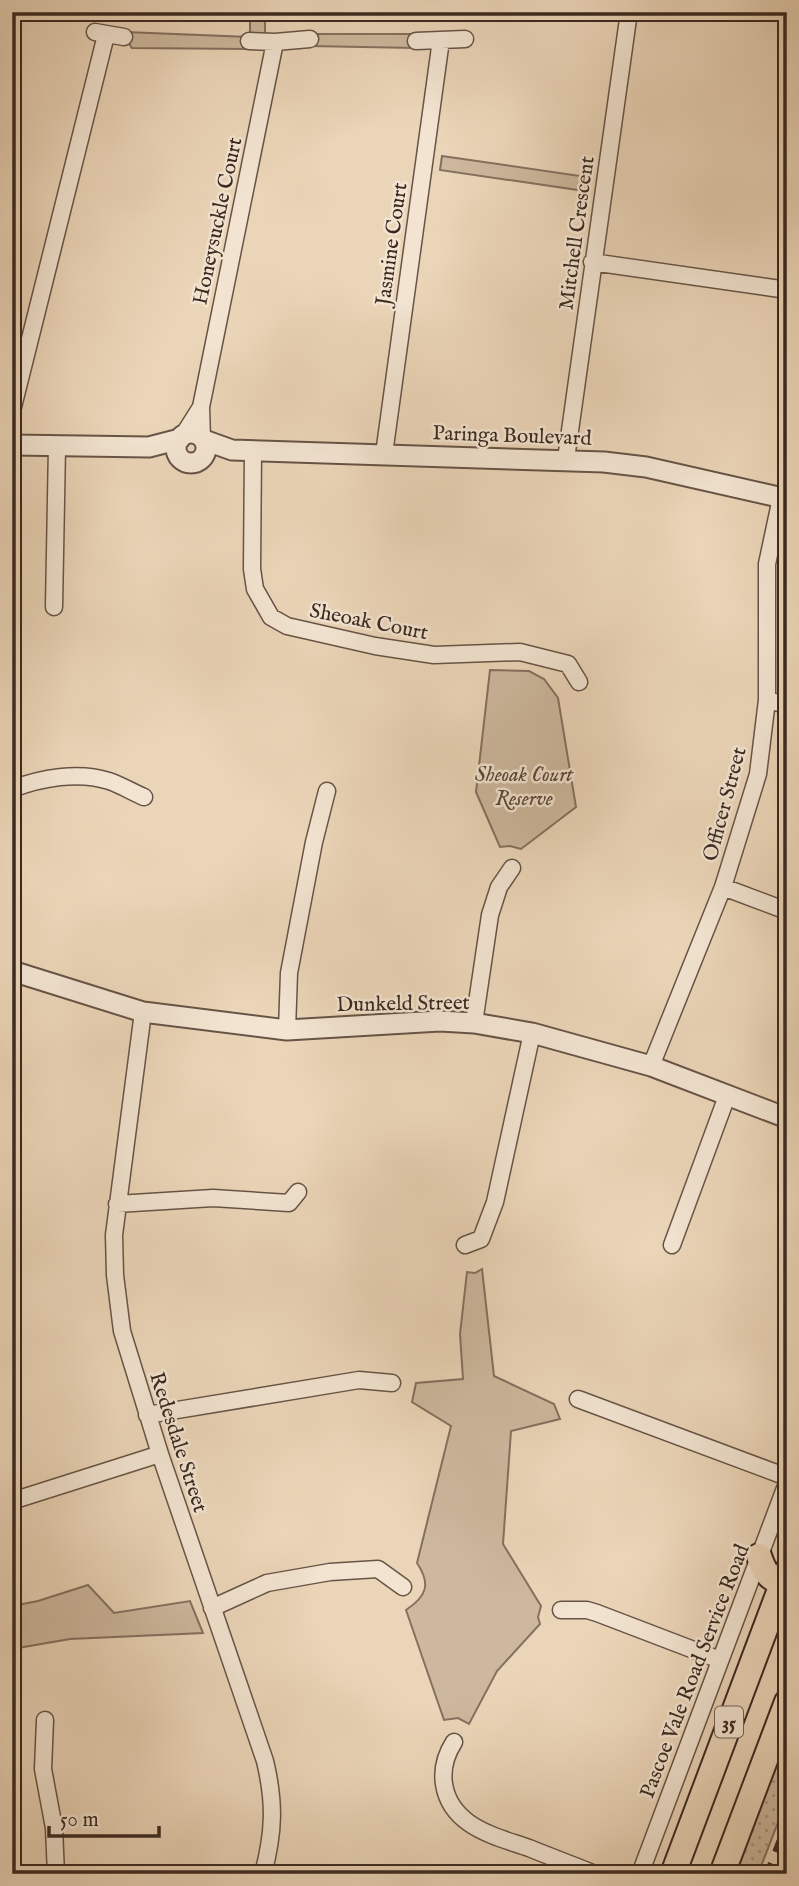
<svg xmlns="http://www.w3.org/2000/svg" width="799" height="1886" font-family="'IM FELL English',serif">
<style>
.grass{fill:url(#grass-dots);stroke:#84705f;stroke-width:2}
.park{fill:#cdb89e;stroke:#84705f;stroke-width:2}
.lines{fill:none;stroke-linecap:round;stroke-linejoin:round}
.minor-casing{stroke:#675446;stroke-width:19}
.tertiary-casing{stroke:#675446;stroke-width:23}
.primary-casing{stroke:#3b2920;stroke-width:28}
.minor{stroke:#f2e4d1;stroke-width:16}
.tertiary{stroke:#f2e4d1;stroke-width:19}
.primary{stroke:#ebd5b8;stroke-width:24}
.rail{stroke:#3b2920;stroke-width:4.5;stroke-dasharray:12 12;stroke-linecap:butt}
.labels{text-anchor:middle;stroke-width:5;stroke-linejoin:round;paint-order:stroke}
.shield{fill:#f2e4d1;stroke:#726155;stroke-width:2}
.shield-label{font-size:19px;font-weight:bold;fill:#3b2920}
.street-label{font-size:21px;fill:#3b2920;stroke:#f2e4d1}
.park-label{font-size:21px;font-style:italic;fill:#584639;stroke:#f2e4d1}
</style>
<defs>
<pattern id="grass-dots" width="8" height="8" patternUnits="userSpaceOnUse" patternTransform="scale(1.75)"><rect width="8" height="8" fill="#cdb89e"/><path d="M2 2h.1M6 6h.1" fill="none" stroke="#a89680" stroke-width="1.8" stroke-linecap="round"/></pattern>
</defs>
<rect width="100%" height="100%" fill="#ebd5b8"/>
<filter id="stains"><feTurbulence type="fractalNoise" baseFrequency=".00286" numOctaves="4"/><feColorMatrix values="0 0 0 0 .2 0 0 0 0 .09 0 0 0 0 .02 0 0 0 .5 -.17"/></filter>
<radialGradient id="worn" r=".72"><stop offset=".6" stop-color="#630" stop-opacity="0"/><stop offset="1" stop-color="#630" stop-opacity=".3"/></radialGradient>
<path class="grass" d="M787,1736V1799L758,1874H734Z"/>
<path class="park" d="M250,12H265V33L255,40L250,31Z
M125,32L249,37L248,49L132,48L124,37Z
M311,34H413L414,48L310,46Z
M442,156L587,177L585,191L440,170Z
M490,670L529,671L544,679L558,698L576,807L521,849L510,846L500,847L476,792Z
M482,1269L494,1376L554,1404L560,1419L511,1431L503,1544L541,1606L538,1617L540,1624L497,1671L469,1724L458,1718L444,1720L406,1610C427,1596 431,1584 417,1563L451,1426L412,1402L416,1383L463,1379L460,1334L467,1272L475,1273Z
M88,1585L114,1613L190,1601L203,1633L70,1639L12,1649V1606L38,1601Z"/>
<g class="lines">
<g class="minor-casing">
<path id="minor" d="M95,32L124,37
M249,41L275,42L310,39
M416,41L465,39
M592,262L787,290
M12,411L106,35
M182,437L201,407
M202,438L201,407L275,42
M253,451L252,569L255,589L271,617L287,626L375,646L434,655L520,652L568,664L579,682
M384,454L441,40
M566,459L629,12
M54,607L57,446
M767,700L787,705
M12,789C41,778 78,771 109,781C121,785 132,792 144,797
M723,887L787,911
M143,1012L114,1235L115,1275L122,1331L160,1454L265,1761C275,1803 274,1832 263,1874
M474,1023L490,915L499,887L512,868
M287,1030L289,973L314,842L327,791
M651,1066L723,887L758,774L767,700V564L781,498
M117,1204L213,1198L289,1203L298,1192
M465,1245L481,1239L495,1202L532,1033
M672,1245L727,1096
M578,1399L787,1477
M147,1415L359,1380L392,1383
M12,1501L160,1454
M212,1608L267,1583L330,1572L378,1569L403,1587
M561,1610H587L597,1613L720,1660
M45,1720L43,1769L54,1828L56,1874
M454,1742C436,1770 441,1803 469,1823C486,1835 509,1841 529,1848C551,1857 573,1865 595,1874
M640,1874L787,1483"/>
</g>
<g class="tertiary-casing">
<path id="tertiary" d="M176 448a15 15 0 1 1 30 0a15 15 0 1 1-30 0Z
M204,440L232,450L604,462L646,467L787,499
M12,445L149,447L180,439
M12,971L143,1012L287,1030L440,1021L474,1023L532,1033L651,1066L787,1118"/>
</g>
<g class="primary-casing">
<path id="primary" d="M759,1556C764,1571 769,1582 787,1582
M673,1874L787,1571
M722,1874L787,1702"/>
</g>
<use href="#minor" class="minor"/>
<use href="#tertiary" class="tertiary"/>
<use href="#primary" class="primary"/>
<path class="rail" d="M766,1874L787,1819
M786,1874L787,1873"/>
</g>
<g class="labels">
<rect class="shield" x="715" y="1706.5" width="28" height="31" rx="5"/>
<g class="shield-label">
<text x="729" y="1729">35</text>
</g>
<g class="street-label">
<text transform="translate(217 221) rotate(-78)" y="7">Honeysuckle Court</text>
<text transform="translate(576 233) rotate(-82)" y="7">Mitchell Crescent</text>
<text transform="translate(391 244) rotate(-82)" y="7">Jasmine Court</text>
<text transform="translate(512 435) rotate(2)" y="7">Paringa Boulevard</text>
<text transform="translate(369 621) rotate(11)" y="7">Sheoak Court</text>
<text transform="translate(724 804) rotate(-75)" y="7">Officer Street</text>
<text transform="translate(403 1003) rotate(-1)" y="7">Dunkeld Street</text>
<text transform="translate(179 1442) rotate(72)" y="7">Redesdale Street</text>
<text transform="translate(694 1671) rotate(-69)" y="7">Pascoe Vale Road Service Road</text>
</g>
<g class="park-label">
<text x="524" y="781">Sheoak Court<tspan x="524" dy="24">Reserve</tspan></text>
</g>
</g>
<rect width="799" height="1886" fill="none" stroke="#ebd5b8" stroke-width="42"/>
<rect x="14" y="14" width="771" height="1858" fill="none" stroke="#3b2920" stroke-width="3.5"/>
<rect x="21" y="21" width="757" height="1844" fill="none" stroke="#3b2920" stroke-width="2"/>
<path d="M49 1826v10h110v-10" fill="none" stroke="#3b2920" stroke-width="3.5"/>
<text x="60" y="1826" font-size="21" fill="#3b2920" stroke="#f2e4d1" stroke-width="5" paint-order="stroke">50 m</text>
<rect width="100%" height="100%" filter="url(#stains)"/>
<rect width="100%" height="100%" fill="url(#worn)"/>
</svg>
